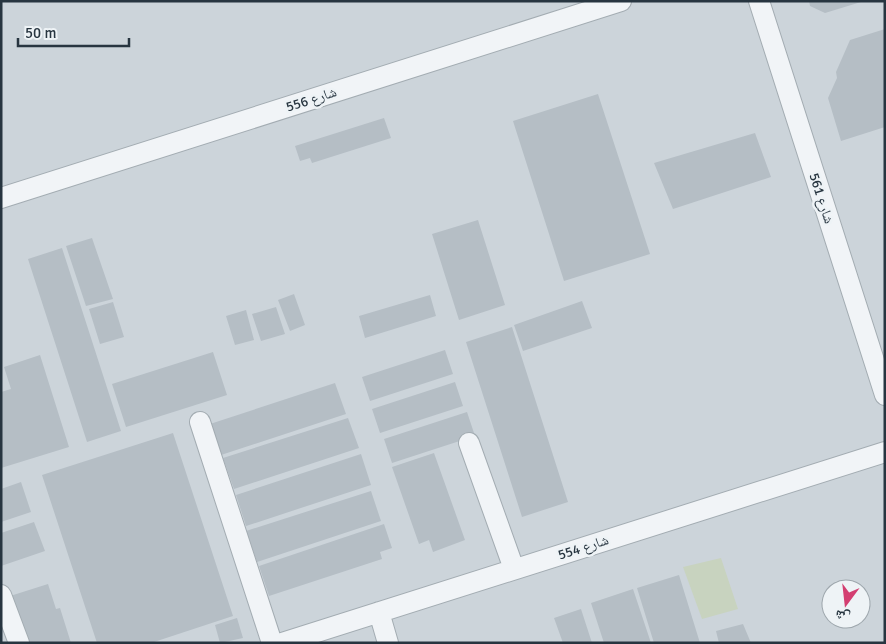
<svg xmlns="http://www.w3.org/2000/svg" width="886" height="644" font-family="Signika,'Noto Naskh Arabic',sans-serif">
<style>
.built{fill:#ccd4da;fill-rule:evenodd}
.green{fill:#c8d3bf}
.building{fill:#b5bec5}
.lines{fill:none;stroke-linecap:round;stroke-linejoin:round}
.minor-casing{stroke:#a3acb2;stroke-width:22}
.minor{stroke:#f1f4f7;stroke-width:20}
.labels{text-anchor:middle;stroke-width:5;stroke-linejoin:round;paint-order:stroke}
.street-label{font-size:14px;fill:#273540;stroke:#eef3f6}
</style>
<rect width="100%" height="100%" fill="#dee4e8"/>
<path class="built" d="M1,1H885V643H1ZM831,589H861V619H831Z"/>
<path class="green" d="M721,558L738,609L702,619L683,567Z"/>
<path class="building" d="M809,1H861V2L825,13L810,6Z
M885,29V127L841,141L828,98L837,78L836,72L850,40Z
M598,94L650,254L564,281L513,121Z
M384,118L391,138L312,163L310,158L300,161L295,146Z
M755,133L771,177L673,209L654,163Z
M478,220L505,305L459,320L432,234Z
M92,238L113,299L86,306L66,246Z
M62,248L121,431L87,442L28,259Z
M294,294L305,325L290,331L278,300Z
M430,295L436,316L365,338L359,316Z
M582,301L592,328L523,351L514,325Z
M113,302L124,337L100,344L89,309Z
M276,307L285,334L261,341L252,314Z
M246,310L254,340L235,345L226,316Z
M512,327L568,502L522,517L466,342Z
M445,350L453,374L370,401L362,377Z
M213,352L227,395L126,427L112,384Z
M40,355L69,447L1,468V392L11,389L4,367Z
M455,382L463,406L380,433L372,409Z
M335,383L346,414L221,455L210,424Z
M467,412L475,436L392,463L384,439Z
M348,418L359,448L234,489L223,458Z
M173,433L233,616L151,643H97L42,475Z
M434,453L465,540L433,552L429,540L419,544L392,467Z
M361,454L371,485L246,526L236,495Z
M21,482L31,512L1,522V489Z
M371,491L381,521L257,562L246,531Z
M34,522L45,551L1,566V533Z
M384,524L392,548L380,552L382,559L269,596L259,566Z
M679,575L700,643H654L637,588Z
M48,584L56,609L60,608L71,643H22L7,597Z
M633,589L651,643H604L591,603Z
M581,609L592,643H563L554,618Z
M237,618L243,638L220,643L215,625Z
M743,624L751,643H719L716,631Z"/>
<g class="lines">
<g class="minor-casing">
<path id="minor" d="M759,1L885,395
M1,198L621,1
M200,422L272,643
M469,443L514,569
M1,595L19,643
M379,612L388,643
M282,643L885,452"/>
</g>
<use href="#minor" class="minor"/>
</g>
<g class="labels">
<g class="street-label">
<text transform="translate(311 99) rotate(-18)" y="5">شارع 556</text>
<text transform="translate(822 198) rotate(72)" y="5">شارع 561</text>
<text transform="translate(583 547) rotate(-18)" y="5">شارع 554</text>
</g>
</g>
<rect width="886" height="644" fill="none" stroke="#273540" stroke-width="5"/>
<g transform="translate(846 604) rotate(195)"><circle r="24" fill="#eef3f6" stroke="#9ea7ad"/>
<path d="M0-4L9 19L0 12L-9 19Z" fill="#d33e71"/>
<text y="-8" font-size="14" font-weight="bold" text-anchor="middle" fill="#273540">ش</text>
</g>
<path d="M18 38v8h111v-8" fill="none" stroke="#273540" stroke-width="2.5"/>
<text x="25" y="38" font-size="15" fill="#273540" stroke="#eef3f6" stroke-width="4" paint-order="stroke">50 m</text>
</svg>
